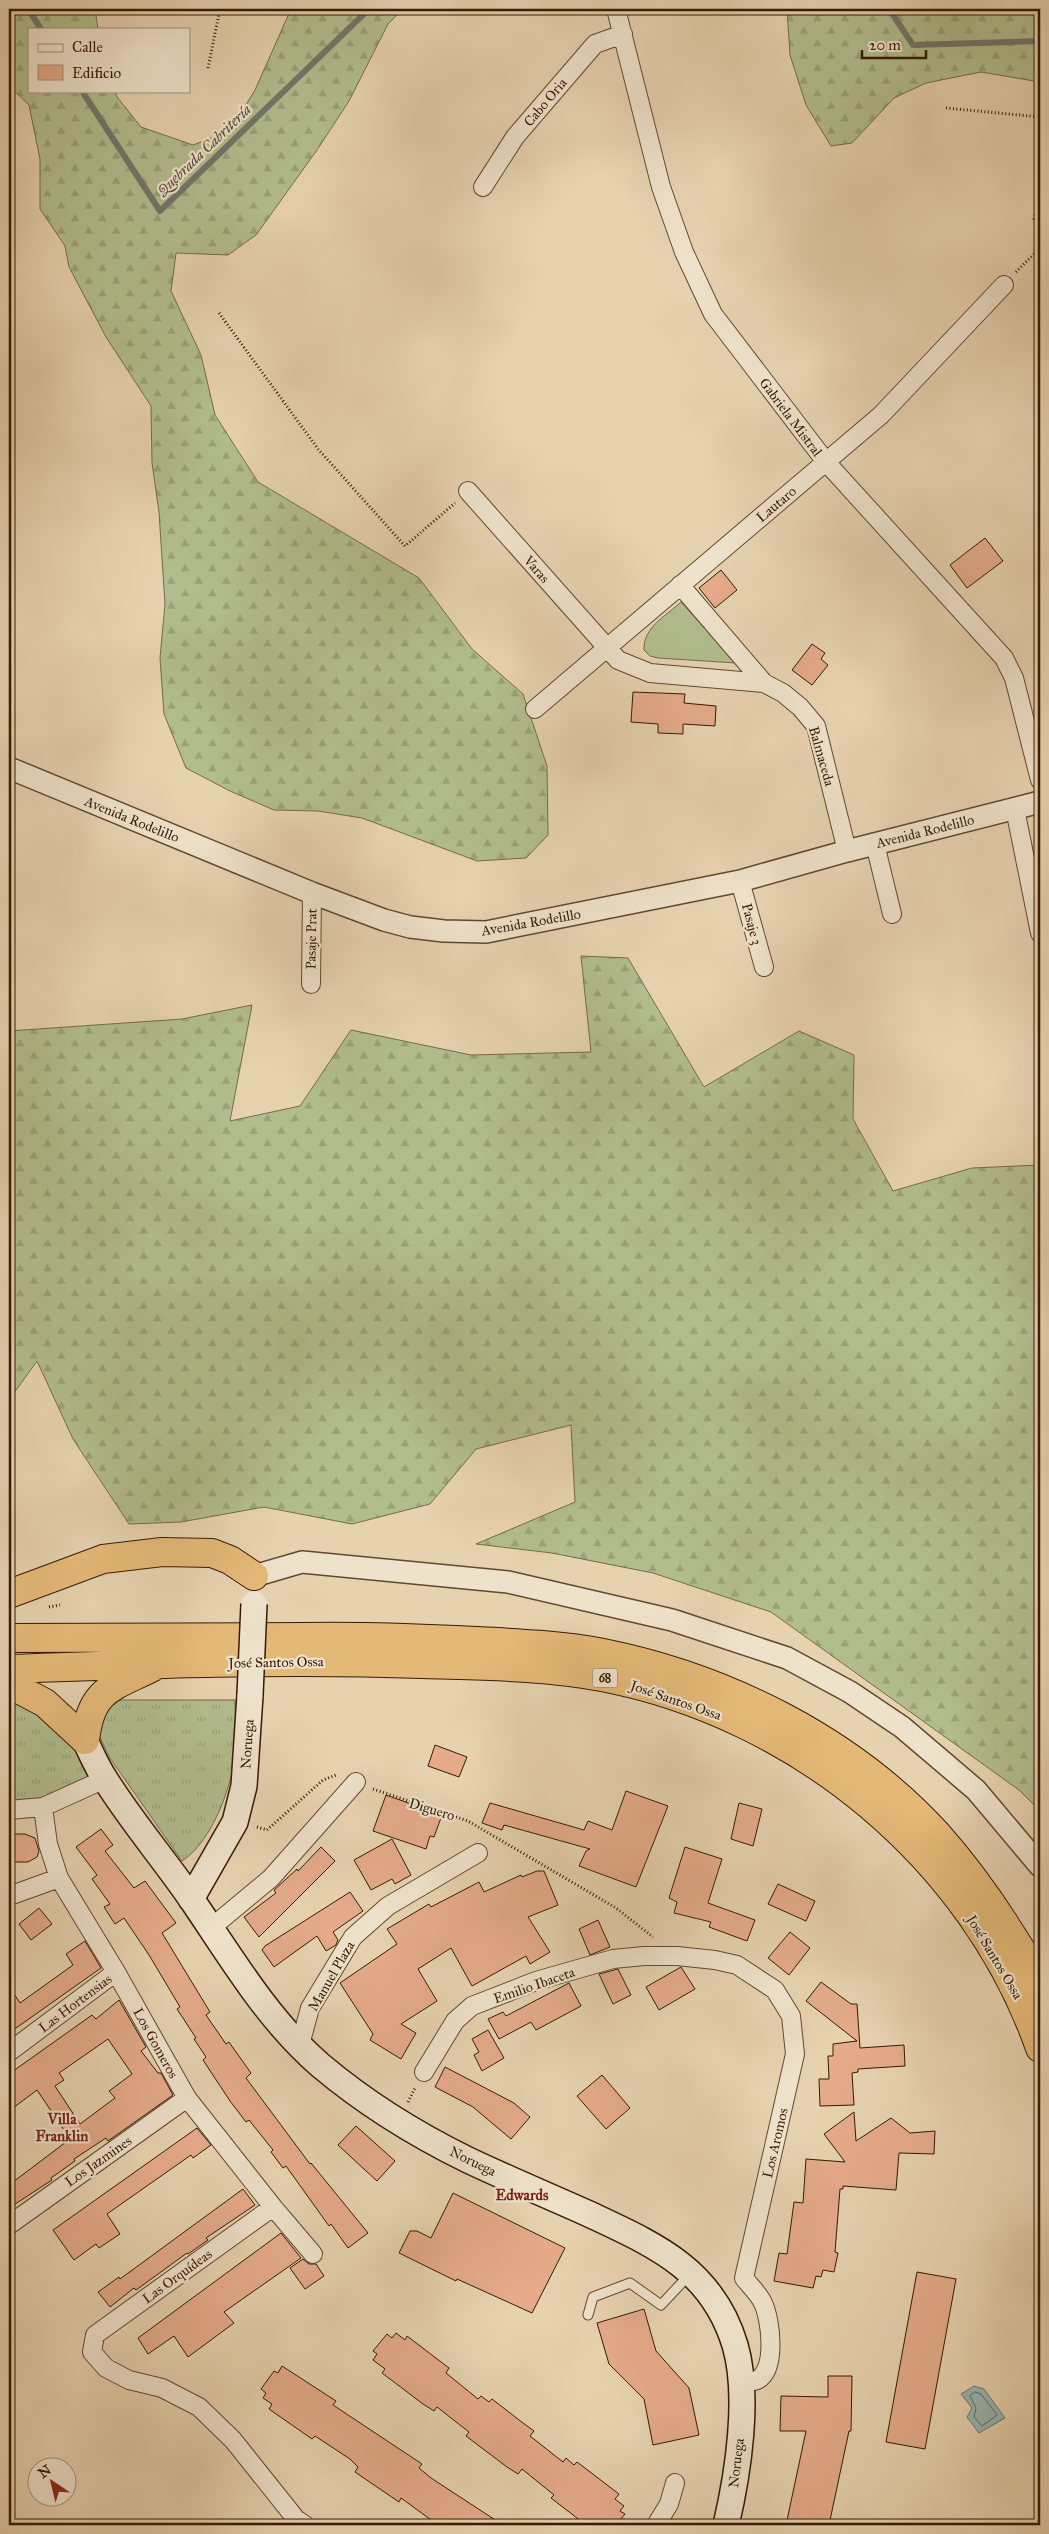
<svg xmlns="http://www.w3.org/2000/svg" width="1049" height="2534" font-family="'IM FELL Great Primer',serif">
<style>
.grass{fill:url(#grass-tufts);stroke:#746c49}
.forest{fill:url(#forest-firs);stroke:#746c49}
.park{fill:#b2bd8e;stroke:#746c49}
.water{fill:#98b6b2;stroke:#71786c}
.lines{fill:none;stroke-linecap:round;stroke-linejoin:round}
.shore{stroke:#67685b;stroke-width:1}
.stream{stroke:#71786c;stroke-width:6}
.building{fill:#e5ab8b;stroke:#361a04;fill-rule:evenodd}
.service-casing{stroke:#62482f;stroke-width:11}
.minor-casing{stroke:#62482f;stroke-width:20}
.tertiary-casing{stroke:#62482f;stroke-width:24}
.secondary-casing{stroke:#361a04;stroke-width:28}
.motorway-casing{stroke:#361a04;stroke-width:30}
.path{stroke:#361a04;stroke-width:3;stroke-dasharray:1 2.5;stroke-linecap:butt}
.service{stroke:#efe2cc;stroke-width:9}
.minor{stroke:#efe2cc;stroke-width:18}
.tertiary{stroke:#efe2cc;stroke-width:21}
.secondary{stroke:#efe2cc;stroke-width:25}
.motorway{stroke:#e4b978;stroke-width:28}
.secondary-bridge-casing{stroke:#361a04;stroke-width:28;stroke-linecap:butt}
.secondary-bridge{stroke:#efe2cc;stroke-width:25}
.labels{text-anchor:middle;stroke-width:4.5;stroke-linejoin:round;paint-order:stroke}
.shield{fill:#efe2cc;stroke:#6e5640;stroke-width:1}
.shield-label{font-size:12px;font-weight:bold;fill:#361a04}
.street-label{font-size:14px;fill:#361a04;stroke:#efe2cc}
.water-label{font-size:15px;font-style:italic;fill:#534938;stroke:#efe2cc}
.neighbourhood-label{font-size:15px;font-weight:bold;fill:#7a1f14;stroke:#efe2cc}
</style>
<defs>
<pattern id="grass-tufts" width="24" height="20" patternUnits="userSpaceOnUse" patternTransform="scale(1.25)"><rect width="24" height="20" fill="#b2bd8e"/><path d="M3 7l-1-3M5 7V3M7 7l1-3M15 17l-1-3M17 17v-4M19 17l1-3" fill="none" stroke="#9aa279"/></pattern>
<pattern id="forest-firs" width="22" height="20" patternUnits="userSpaceOnUse" patternTransform="scale(1.25)"><rect width="22" height="20" fill="#b2bd8e"/><path d="M5 1l3.5 6h-7zM16 11l3.5 6h-7z" fill="#9aa279"/></pattern>
</defs>
<rect width="100%" height="100%" fill="#e7d2b0"/>
<filter id="stains"><feTurbulence type="fractalNoise" baseFrequency=".004" numOctaves="4"/><feColorMatrix values="0 0 0 0 .2 0 0 0 0 .09 0 0 0 0 .02 0 0 0 .5 -.17"/></filter>
<radialGradient id="worn" r=".72"><stop offset=".6" stop-color="#630" stop-opacity="0"/><stop offset="1" stop-color="#630" stop-opacity=".3"/></radialGradient>
<path class="grass" d="M9,1695L45,1706L72,1741L94,1776L42,1803L9,1804Z
M110,1700H235C235,1715 237,1731 236,1746C234,1782 213,1841 182,1861L110,1758L94,1725Z"/>
<path class="forest" d="M9,9H95L98,29H29V91H115L117,97L141,127L193,145L230,131L255,90L291,9H403L388,24L349,101L317,150L256,235L228,255L176,253L171,291L201,355L215,415L258,482L419,578L472,649L523,694L547,766L548,835L526,858L477,861L362,818L318,811L274,810L230,791L186,768L164,714L160,658L165,604L159,512L152,463L151,406L106,337L69,267L65,246L40,209V159L29,105L9,86Z
M787,9H1040V82L981,72L926,83L894,98L852,143L831,146L806,105L790,55Z
M581,956L628,958L704,1087L799,1031L854,1055L853,1119L893,1191L972,1168L1040,1165V1811L1019,1790L771,1612L653,1573L552,1553L476,1544L575,1502L571,1425L476,1449L430,1504L352,1524L264,1507L181,1522L129,1524L73,1439L37,1361L9,1400V1031L182,1019L252,1005L230,1121L300,1106L351,1030L471,1055L591,1052Z"/>
<path class="park" d="M681,602L736,663L658,658L650,656L644,650C643,627 666,616 681,602Z"/>
<path class="water" d="M974,2386L984,2389L1005,2418L979,2433L967,2417L972,2408L961,2394Z"/>
<g class="lines">
<path class="shore" d="M975,2392L981,2394L997,2415L982,2426L974,2417L976,2408L970,2396Z"/>
<path class="stream" d="M28,9L41,29
M889,9L913,45L1040,41
M82,91L160,211L369,9"/>
</g>
<path class="building" d="M985,538L1003,561L967,588L950,565Z
M721,570L737,590L715,608L699,588Z
M812,644L825,653L821,659L828,665L812,685L792,670Z
M633,692L685,694L684,703L716,706L715,726L683,724V734L658,733V724L631,722Z
M435,1745L467,1757L459,1777L428,1766Z
M626,1791L668,1806L636,1887L579,1866L586,1851L590,1849L504,1825L502,1830L482,1823L490,1803L584,1830L588,1821L612,1830Z
M386,1795L442,1815L434,1837L430,1836L426,1849L373,1831Z
M739,1803L762,1809L753,1846L731,1839Z
M101,1829L113,1845L105,1851L134,1888L145,1881L176,1923L162,1933L210,2012L206,2015L226,2044L229,2042L251,2073L246,2078L310,2164L311,2163L368,2233L348,2248L331,2224L329,2226L286,2166L283,2168L271,2152L273,2150L249,2120L246,2122L230,2101L203,2060L206,2057L194,2039L196,2038L177,2009L180,2007L149,1955L124,1918L115,1924L104,1907L110,1904L92,1879L97,1875L76,1847Z
M14,1834H25L35,1838L39,1851L37,1857L28,1862H14Z
M392,1839L411,1875L395,1884L392,1879L371,1890L354,1860Z
M321,1847L335,1861L259,1937L244,1917L276,1893L274,1890L297,1869L298,1871Z
M685,1847L722,1859L708,1903L755,1920L747,1941L709,1927L711,1922L674,1913L677,1902L669,1898Z
M537,1871H544L558,1905L528,1917L550,1952L530,1964L526,1956L472,1986L451,1948L418,1969L437,2001L401,2024L416,2033L401,2059L370,2040L373,2034L340,1983L397,1944L387,1929L429,1904L431,1907L479,1882L484,1892L521,1875L522,1877Z
M778,1884L815,1901L806,1921L768,1904Z
M350,1892L363,1911L333,1932L338,1940L336,1945L326,1951L317,1936L274,1967L262,1950L265,1946Z
M39,1908L52,1924L31,1940L19,1924Z
M598,1920L610,1947L590,1955L579,1929Z
M790,1932L810,1948L789,1975L768,1958Z
M85,1941L101,1968L9,2033V1986L20,2003L73,1965L66,1954Z
M681,1967L695,1989L659,2010L646,1987Z
M618,1969L631,1995L613,2004L599,1974Z
M821,1982L851,2004H857L860,2048L904,2045L905,2066L858,2069V2072L852,2073L854,2105L820,2106L819,2079H829L828,2056H833V2044L857,2041L806,2001Z
M569,1983L581,2006L536,2030L531,2022L499,2039L488,2019L503,2012L506,2016Z
M119,2000L146,2047L141,2051L158,2073H161L173,2095L108,2141L106,2138L74,2159L75,2161L51,2178L52,2180L9,2208V2185L70,2139L37,2090L9,2111V2074L92,2015L96,2019ZM108,2039L132,2074L109,2091L115,2098L80,2124L55,2086L64,2080L59,2073Z
M488,2030L504,2058L482,2071L474,2055L479,2052L472,2039Z
M445,2067L514,2103L530,2117L511,2139L473,2107L435,2087Z
M602,2075L630,2108L606,2129L577,2096Z
M854,2112L856,2141L891,2118L910,2133L935,2131L934,2154L899,2153L896,2190L843,2186V2189H840L835,2252L838,2253L834,2272L823,2270L821,2277L816,2276L813,2288L774,2281L779,2253L787,2254L794,2202L803,2203L806,2159L845,2162L824,2134Z
M356,2126L395,2161L377,2181L338,2145Z
M197,2128L211,2145L193,2158L191,2155L107,2214L120,2234L99,2248L96,2244L74,2260L53,2230Z
M243,2189L255,2205L206,2238L208,2240L188,2254L187,2253L136,2290L134,2288L110,2307L98,2292L119,2277L120,2279Z
M453,2193L565,2248L532,2313L457,2279L456,2281L399,2253L410,2231H417L431,2238Z
M281,2233L301,2258L224,2312L234,2323L188,2357L174,2336L148,2354L138,2338Z
M303,2259L309,2264H316L324,2276L305,2289L290,2268Z
M917,2272L956,2279L925,2449L886,2442Z
M644,2309L656,2351L689,2388L699,2435L653,2445L644,2399L609,2364L597,2323Z
M396,2333L405,2340L407,2336L449,2368L446,2373L478,2399L481,2396L489,2402L492,2399L523,2423L534,2431L530,2436L563,2462L566,2458L574,2465L577,2462L619,2494L615,2499L624,2506L620,2511L625,2514L616,2525H586L551,2498L554,2495L522,2469L518,2474L507,2467L466,2436L469,2432L437,2407L434,2411L423,2404L382,2373L385,2369L373,2360L377,2354L373,2351L387,2334L392,2338Z
M282,2366L336,2401L333,2405L422,2464L419,2468L431,2478L503,2525H438L401,2498L399,2502L355,2472L358,2467L350,2459L315,2436L312,2439L269,2409L272,2404L263,2398L266,2393L261,2389L274,2371L278,2373Z
M828,2376H852L851,2431H849L829,2525H786L806,2431H780L781,2396L828,2397Z"/>
<g class="lines">
<g class="service-casing">
<path id="service" d="M588,2315L593,2297L630,2283L661,2305L690,2274"/>
</g>
<g class="minor-casing">
<path id="minor" d="M616,9L661,187L684,252L713,314L826,462L1004,658L1014,678L1040,780
M483,187L515,137L595,44L623,34
M468,491L618,660L650,673L764,683
M680,585L764,683L783,693L800,707L816,726L847,851
M535,709L881,415L1004,285
M1015,809L1040,933
M875,844L892,914
M740,881L764,967
M311,984L312,893
M43,1807L48,1844L59,1878L116,1972L187,2098L273,2207L313,2254
M9,1810L43,1807L105,1779
M9,1896L59,1878
M211,1928L271,1878L356,1782
M300,2045L310,2008L353,1937L388,1906L478,1853
M9,2052L116,1972
M424,2072L455,2021L472,2006L536,1981L613,1959L644,1956H677L715,1960L737,1965L775,1990L791,2016L795,2054L744,2278C750,2286 759,2294 763,2303C771,2320 777,2370 757,2380C753,2382 746,2382 742,2383
M273,2207L95,2335L92,2352L106,2368L129,2380L162,2388L199,2407L233,2440L296,2519L305,2525
M9,2225L187,2098
M656,2525L669,2504L675,2483"/>
</g>
<g class="tertiary-casing">
<path id="tertiary" d="M9,768L312,893L384,920L410,927L444,931L486,932L740,881L847,851L1040,802
M254,1576L302,1562L508,1582L672,1620L787,1658L850,1692L902,1727L976,1790L1040,1866"/>
</g>
<g class="secondary-casing">
<path id="secondary" d="M85,1740C91,1753 97,1767 105,1779C131,1821 164,1859 192,1900C231,1957 267,2019 320,2065C365,2103 415,2134 468,2160C508,2179 549,2196 589,2214C655,2245 712,2269 735,2345C750,2396 738,2474 726,2525
M191,1899L235,1822L244,1786L250,1695"/>
</g>
<g class="motorway-casing">
<path id="motorway" d="M9,1594L103,1559L162,1552L212,1553L230,1560L254,1576
M9,1638C106,1638 203,1637 301,1637C359,1636 417,1638 476,1641C518,1643 561,1645 603,1653C727,1678 851,1740 937,1834C977,1879 1010,1929 1040,1982
M9,1669C147,1664 285,1659 423,1664C483,1666 543,1666 602,1677C799,1715 973,1858 1040,2048
M9,1684L45,1703L85,1740
M85,1740C91,1689 111,1688 153,1667"/>
</g>
<path class="path" d="M208,68L220,9
M946,108L1040,117
M1040,211L1033,217L1040,232
M1016,272L1040,248
M219,313L318,449L405,546L455,503
M49,1607L60,1605
M373,1789L468,1821L616,1908L653,1937
M257,1827L267,1830L323,1780L336,1775
M408,2102L415,2088"/>
<use href="#service" class="service"/>
<use href="#minor" class="minor"/>
<use href="#tertiary" class="tertiary"/>
<use href="#secondary" class="secondary"/>
<use href="#motorway" class="motorway"/>
<g class="secondary-bridge-casing">
<path id="secondary-bridge" d="M250,1695L254,1604"/>
</g>
<use href="#secondary-bridge" class="secondary-bridge"/>
</g>
<g class="labels">
<rect class="shield" x="592.5" y="1668.5" width="25" height="19" rx="4"/>
<g class="shield-label">
<text x="605" y="1682">68</text>
</g>
<g class="street-label">
<text transform="translate(545 102) rotate(-50)" y="5">Cabo Oria</text>
<text transform="translate(791 417) rotate(53)" y="5">Gabriela Mistral</text>
<text transform="translate(776 504) rotate(-40)" y="5">Lautaro</text>
<text transform="translate(537 569) rotate(49)" y="5">Varas</text>
<text transform="translate(822 756) rotate(74)" y="5">Balmaceda</text>
<text transform="translate(132 819) rotate(22)" y="5">Avenida Rodelillo</text>
<text transform="translate(925 831) rotate(-14)" y="5">Avenida Rodelillo</text>
<text transform="translate(531 922) rotate(-10)" y="5">Avenida Rodelillo</text>
<text transform="translate(752 924) rotate(75)" y="5">Pasaje 3</text>
<text transform="translate(311 939) rotate(-89)" y="5">Pasaje Prat</text>
<text transform="translate(276 1662) rotate(-1)" y="5">José Santos Ossa</text>
<text transform="translate(676 1700) rotate(19)" y="5">José Santos Ossa</text>
<text transform="translate(247 1744) rotate(-86)" y="5">Noruega</text>
<text transform="translate(432 1809) rotate(17)" y="5">Diguero</text>
<text transform="translate(995 1957) rotate(59)" y="5">José Santos Ossa</text>
<text transform="translate(331 1976) rotate(-60)" y="5">Manuel Plaza</text>
<text transform="translate(534 1985) rotate(-19)" y="5">Emilio Ibaceta</text>
<text transform="translate(75 2003) rotate(-37)" y="5">Las Hortensias</text>
<text transform="translate(156 2043) rotate(61)" y="5">Los Gomeros</text>
<text transform="translate(775 2143) rotate(-77)" y="5">Los Aromos</text>
<text transform="translate(98 2161) rotate(-35)" y="5">Los Jazmines</text>
<text transform="translate(473 2161) rotate(26)" y="5">Noruega</text>
<text transform="translate(177 2276) rotate(-36)" y="5">Las Orquídeas</text>
<text transform="translate(736 2463) rotate(-83)" y="5">Noruega</text>
</g>
<g class="water-label">
<text transform="translate(204 150) rotate(-44)" y="5">Quebrada Cabritería</text>
</g>
<g class="neighbourhood-label">
<text x="62" y="2124">Villa<tspan x="62" dy="17">Franklin</tspan></text>
<text x="522" y="2200">Edwards</text>
</g>
</g>
<rect width="1049" height="2534" fill="none" stroke="#e7d2b0" stroke-width="30"/>
<rect x="10" y="10" width="1029" height="2514" fill="none" stroke="#361a04" stroke-width="2.5"/>
<rect x="15" y="15" width="1019" height="2504" fill="none" stroke="#361a04"/>
<rect x="28" y="28" width="162" height="65" fill="#efe2cc" stroke="#a5927c"/>
<rect x="38" y="44" width="25" height="8" fill="#efe2cc" stroke="#a5927c"/>
<text x="72" y="52" font-size="15" fill="#361a04">Calle</text>
<rect x="38" y="65" width="25" height="15" fill="#e5ab8b" stroke="#a5927c"/>
<text x="72" y="78" font-size="15" fill="#361a04">Edificio</text>
<g transform="translate(52 2482) rotate(325)"><circle r="24" fill="#efe2cc" stroke="#a5927c"/>
<path d="M0-4L9 19L0 12L-9 19Z" fill="#8f2418"/>
<text y="-8" font-size="14" font-weight="bold" text-anchor="middle" fill="#361a04">N</text>
</g>
<path d="M862 50v8h64v-8" fill="none" stroke="#361a04" stroke-width="2.5"/>
<text x="869" y="50" font-size="15" fill="#361a04" stroke="#efe2cc" stroke-width="4" paint-order="stroke">20 m</text>
<rect width="100%" height="100%" filter="url(#stains)"/>
<rect width="100%" height="100%" fill="url(#worn)"/>
</svg>
